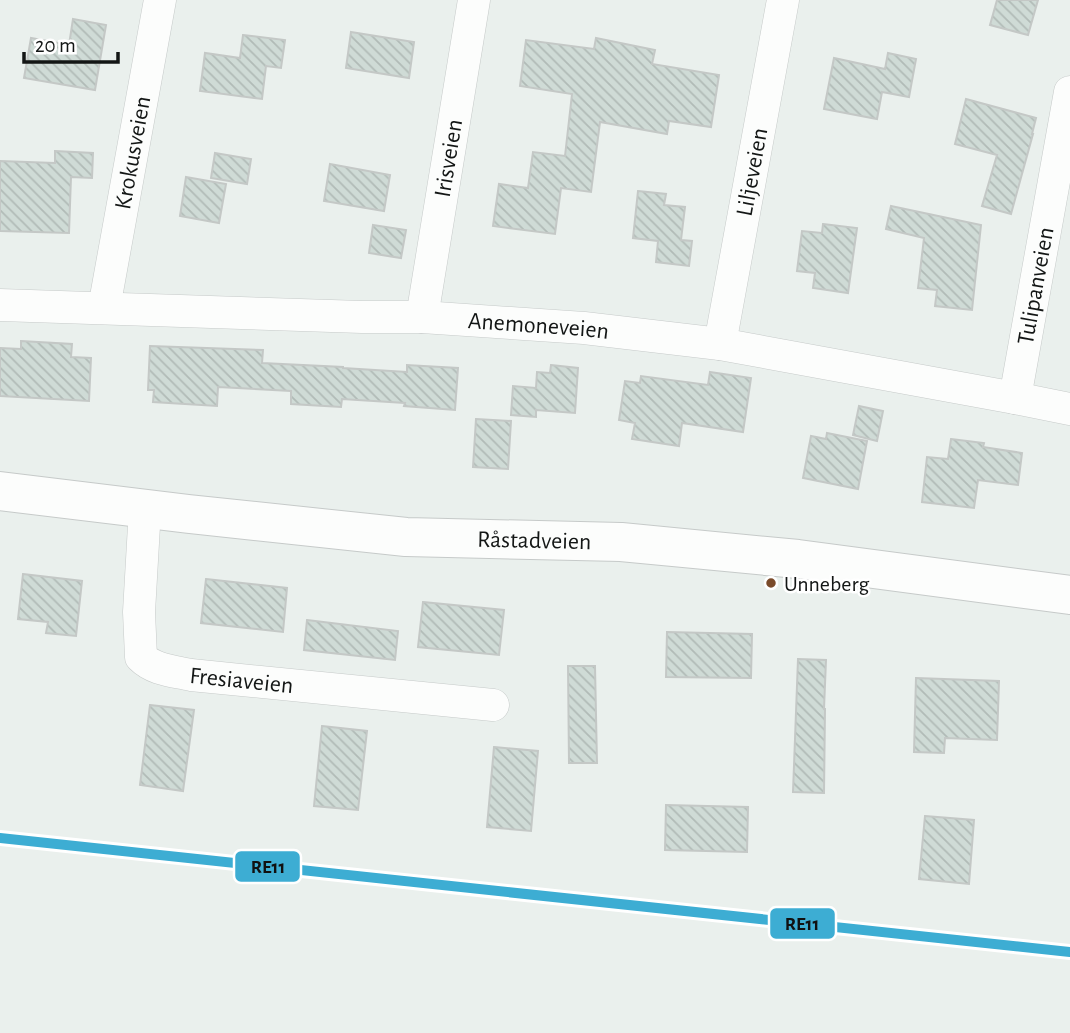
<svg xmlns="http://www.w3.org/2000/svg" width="1070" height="1033" font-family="'Alegreya Sans',sans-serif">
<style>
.building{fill:url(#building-back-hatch);stroke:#c4c8c6;stroke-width:2}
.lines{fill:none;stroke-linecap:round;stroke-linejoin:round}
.street-casing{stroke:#c6cac9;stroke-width:33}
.secondary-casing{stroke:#c6cac9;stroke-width:40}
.street{stroke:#fcfdfc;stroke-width:32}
.secondary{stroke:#fcfdfc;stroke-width:38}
.rail-1-casing{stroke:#fff;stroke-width:16}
.rail-1{stroke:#3dadd3;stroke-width:10}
.bus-dot{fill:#7a4b2a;stroke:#fff;stroke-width:2.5}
.labels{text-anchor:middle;stroke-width:5;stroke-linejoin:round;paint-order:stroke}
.bus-label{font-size:22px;fill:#131615;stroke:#fff;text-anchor:start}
.street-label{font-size:24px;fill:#131615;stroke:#fff}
.line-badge{stroke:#fff;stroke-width:2.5}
.pale-badge-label{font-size:19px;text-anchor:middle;font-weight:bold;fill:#111}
</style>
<defs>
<pattern id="building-back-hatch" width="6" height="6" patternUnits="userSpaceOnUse" patternTransform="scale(1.75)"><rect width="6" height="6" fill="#cfdbd6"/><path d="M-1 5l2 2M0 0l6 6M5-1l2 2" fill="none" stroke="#b1bbb7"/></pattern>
</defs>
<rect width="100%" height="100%" fill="#eaf0ed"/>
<path class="building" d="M997,0H1038L1028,35L990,25Z
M73,19L106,25L95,90L24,78L31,38L69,45Z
M351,32L414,42L409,78L346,68Z
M243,35L285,40L281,68L266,66L262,99L200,91L205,53L240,58Z
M596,38L655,50L652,64L719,75L711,127L669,121L667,134L600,122L591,192L561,188L555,234L493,226L499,184L528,188L533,152L565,156L572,94L520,86L526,40L594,49Z
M888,53L916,59L909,97L882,92L877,119L824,109L834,58L885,69Z
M966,99L1036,118L1032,134H1033L1011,214L982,206L997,155L955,144Z
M55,151L93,153L92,178L71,177L69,233L0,231V161L55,163Z
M215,153L251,159L247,184L211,178Z
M330,164L390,175L384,211L324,201Z
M186,177L226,184L219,223L180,216Z
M638,191L666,194L664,205L685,207L681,240L692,241L689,266L656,262L658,241L633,238Z
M891,206L981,225L972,310L935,306L937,290L918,288L924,238L886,229Z
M823,224L857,228L848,293L813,288L815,273L797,271L802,231L822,233Z
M373,225L406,230L401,258L369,253Z
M21,341L72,344L71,357L91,358L89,401L0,396V348L21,349Z
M150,346L263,350L262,363L343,367V368L407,372V365L458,368L455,410L404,406L405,403L342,399L341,407L291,404V391L218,387L217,406L153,402L154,390H148Z
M551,365L578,368L575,413L536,410V417L511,415L513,386L536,388L537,372L550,373Z
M710,372L751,378L743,432L682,423L679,446L632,439L635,423L619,420L625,381L640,383L641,376L708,385Z
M859,406L883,411L877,441L853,435Z
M476,419L511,421L508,469L473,467Z
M827,433L867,441L858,489L803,478L811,436L826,439Z
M951,439L984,443L983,447L1022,453L1018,485L978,480L974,508L922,502L927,457L948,459Z
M23,574L82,581L76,636L46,633L48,622L18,619Z
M206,579L287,588L283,632L201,623Z
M423,602L504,610L499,655L418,647Z
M307,620L398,631L395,660L304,650Z
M667,632L752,634L751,678L666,677Z
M798,659L826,660L824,709H825L824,793L793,792Z
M568,666H595L597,763H569Z
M916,678L999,681L997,740L945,738L944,753L914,752Z
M150,705L194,710L183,791L140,785Z
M322,726L367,731L358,810L314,806Z
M494,747L538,751L531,831L487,827Z
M666,805L748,807L747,852L665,850Z
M925,816L974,820L969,884L919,879Z"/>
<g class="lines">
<g class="street-casing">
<g id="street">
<path id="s1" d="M0,305L362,317H422L584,328L720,344L1015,398L1070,409"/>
<path id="s2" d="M104,308L160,0"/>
<path id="s3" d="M422,317L474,0"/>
<path id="s4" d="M720,344L783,0"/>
<path id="s5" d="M1015,398L1070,92"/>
<path id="s6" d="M145,508L139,612L141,657C154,670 173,671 191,675L493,705"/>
</g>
</g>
<g class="secondary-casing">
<g id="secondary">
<path id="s7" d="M0,491L189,514L406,537L621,542L798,559L1070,595"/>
</g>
</g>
<use href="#street" class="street"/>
<use href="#secondary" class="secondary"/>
<g class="rail-1-casing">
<path id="rail-1" d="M0,838L1070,952"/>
</g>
<use href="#rail-1" class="rail-1"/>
</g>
<circle class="bus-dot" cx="771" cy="583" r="6"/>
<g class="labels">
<g class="bus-label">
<text x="784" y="591">Unneberg</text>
</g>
<g class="street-label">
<text dy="8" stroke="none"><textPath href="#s2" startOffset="158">Krokusveien</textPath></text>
<text dy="8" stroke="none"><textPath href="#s3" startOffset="161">Irisveien</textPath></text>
<text dy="8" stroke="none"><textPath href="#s4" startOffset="175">Liljeveien</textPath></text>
<text dy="8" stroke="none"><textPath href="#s5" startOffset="114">Tulipanveien</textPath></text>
<text dy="8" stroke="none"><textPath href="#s1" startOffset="539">Anemoneveien</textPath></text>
<text dy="8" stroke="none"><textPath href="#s7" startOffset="537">Råstadveien</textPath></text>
<text dy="8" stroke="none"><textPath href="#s6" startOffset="254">Fresiaveien</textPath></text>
</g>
</g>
<g class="line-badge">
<rect x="234" y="850" width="67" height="33" rx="7" fill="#3dadd3"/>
<rect x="769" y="907" width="67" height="33" rx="7" fill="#3dadd3"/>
</g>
<g class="pale-badge-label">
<text x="268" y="873">RE11</text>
<text x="802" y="930">RE11</text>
</g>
<path d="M24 52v10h94v-10" fill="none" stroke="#131615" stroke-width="3.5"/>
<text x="35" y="52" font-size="21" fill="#131615" stroke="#ffffff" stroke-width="5" paint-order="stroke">20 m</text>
</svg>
